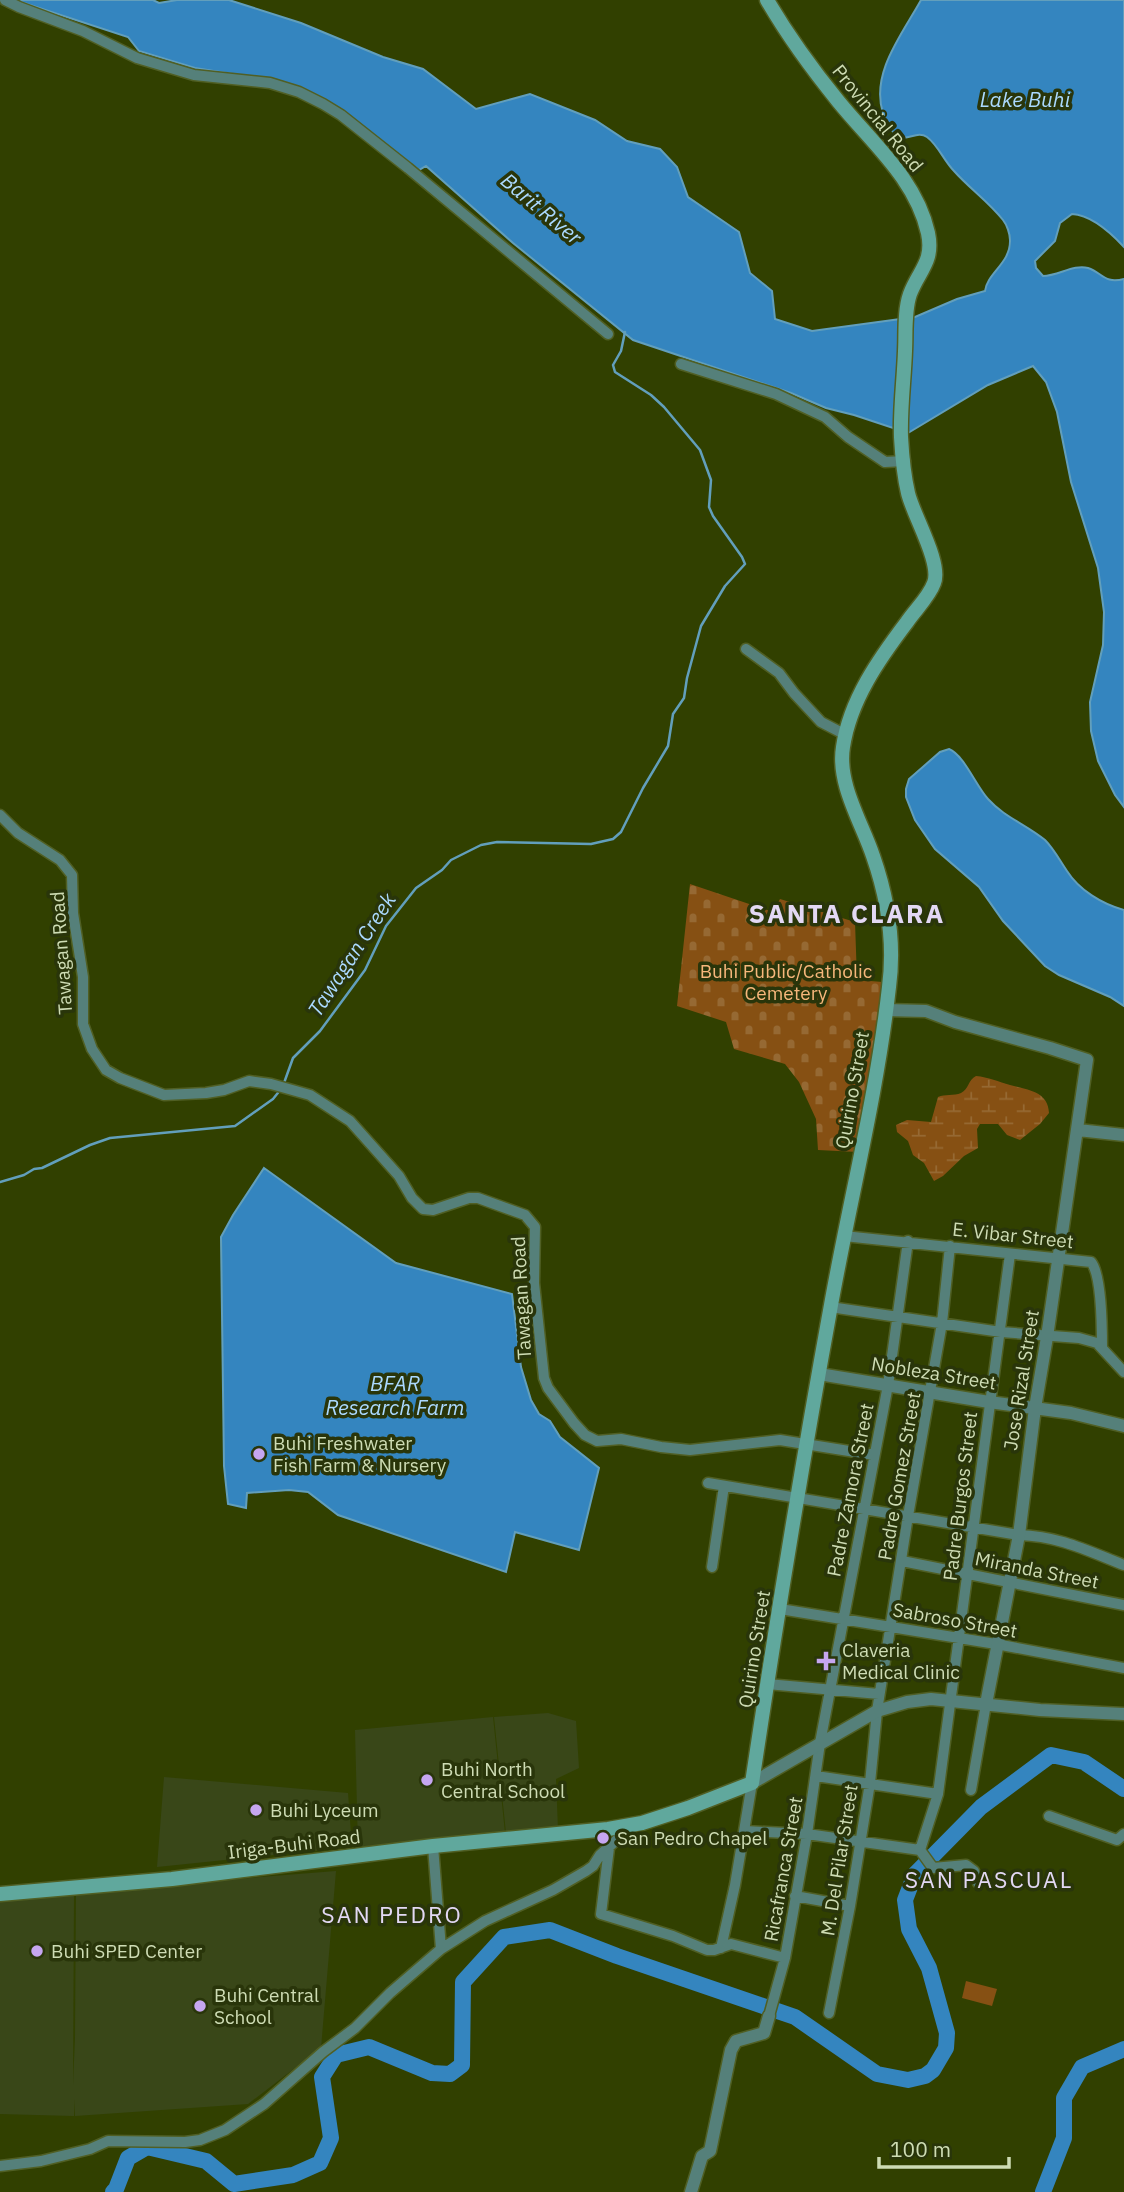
<svg xmlns="http://www.w3.org/2000/svg" width="1124" height="2192" font-family="'IBM Plex Sans',sans-serif">
<style>
.built{fill:#394718}
.wetland{fill:url(#wetland-marsh)}
.cemetery{fill:url(#cemetery-stones)}
.pitch{fill:#865013}
.water{fill:#3485bf;stroke:#629fbc;stroke-width:2}
.lines{fill:none;stroke-linecap:round;stroke-linejoin:round}
.stream{stroke:#629fbc;stroke-width:2.5}
.river{stroke:#3485bf;stroke-width:16}
.minor-casing{stroke:#505f24;stroke-width:13}
.tertiary-casing{stroke:#505f24;stroke-width:15}
.secondary-casing{stroke:#505f24;stroke-width:17}
.minor{stroke:#55807a;stroke-width:10}
.tertiary{stroke:#55807a;stroke-width:12}
.secondary{stroke:#60a89d;stroke-width:14}
.poi-dot{fill:#c6a6f0;stroke:#29350a;stroke-width:2.5}
.labels{text-anchor:middle;stroke-width:7;stroke-linejoin:round;paint-order:stroke}
.street-label{font-size:19px;fill:#cedcb4;stroke:#29350a}
.park-label{font-size:19px;fill:#f7b77b;stroke:#29350a}
.poi-label{font-size:19px;fill:#cedcb4;stroke:#29350a;text-anchor:start}
.water-label{font-size:21px;font-style:italic;fill:#abd9ff;stroke:#29350a}
.quarter-label{font-size:23px;letter-spacing:2px;fill:#e3d8f4;stroke:#29350a}
.district-label{font-size:26px;font-weight:bold;letter-spacing:2px;fill:#e3d8f4;stroke:#29350a}
</style>
<defs>
<pattern id="wetland-marsh" width="20" height="14" patternUnits="userSpaceOnUse" patternTransform="scale(1.75)"><rect width="20" height="14" fill="#865013"/><path d="M1 5h8M5 5V1M11 12h8M15 12V8" fill="none" stroke="#966933"/></pattern>
<pattern id="cemetery-stones" width="16" height="16" patternUnits="userSpaceOnUse" patternTransform="scale(1.75)"><rect width="16" height="16" fill="#865013"/><path d="M2 7V4a2 2 0 0 1 4 0v3zM10 15v-3a2 2 0 0 1 4 0v3z" fill="#966933"/></pattern>
</defs>
<rect width="100%" height="100%" fill="#314000"/>
<path class="built" d="M548,1713L576,1721L579,1768L556,1779L558,1830L506,1833L494,1717Z
M493,1717L505,1833L358,1847L355,1730Z
M164,1777L348,1793L352,1847L157,1867Z
M336,1871L321,2048L248,2104L75,2116L74,2099V2116L0,2114V1901L74,1892L73,2085L75,2038L76,1892Z"/>
<path class="wetland" d="M976,1076C988,1077 999,1082 1010,1085C1027,1090 1048,1091 1049,1113L1040,1124L1020,1140L1007,1135L998,1124H980L977,1129L978,1148L964,1156L943,1176L934,1181L924,1163L913,1155L908,1141L897,1132L896,1125L907,1120L931,1122L938,1097C945,1094 954,1096 961,1093C969,1089 968,1080 976,1076Z"/>
<path class="cemetery" d="M690,884L773,912L780,899L855,922L857,980L883,982L872,1074L858,1152L818,1150L816,1119L799,1082L785,1064L734,1049L726,1022L677,1006Z"/>
<path class="pitch" d="M966,1981L997,1989L992,2006L962,1998Z"/>
<path class="water" d="M15,0H153L159,3L177,0H229L301,23L383,57L423,69L476,109L530,94L595,120L627,141L660,149L677,167L688,197L739,232L750,273L772,291L775,319L812,331L915,317L957,299L985,291C987,273 1011,263 1010,240C1010,234 1007,225 1003,220C989,202 969,188 954,171C944,161 938,145 927,137C917,130 907,142 897,136C890,131 886,121 883,113C870,73 903,33 921,0H1124V247C1111,233 1092,215 1072,214L1060,223L1055,241L1035,261L1036,268L1043,276C1058,276 1074,264 1088,268C1103,273 1104,284 1124,279V807L1115,795L1098,761L1091,731L1090,702L1103,645L1104,612L1098,568L1071,482L1057,412L1046,382L1033,366L988,385L908,433L854,415L826,408L791,393L633,340L513,243L426,166L419,170L344,113L258,78L195,68L139,51L128,37Z
M949,749C964,755 976,786 988,799C1004,817 1027,825 1045,840C1054,849 1060,861 1067,871C1079,890 1102,904 1124,910V1006L1110,997L1059,975L1045,966L1003,921L979,887L935,849L915,820L906,797V789L909,779L940,752Z
M264,1168L396,1263L512,1294L521,1367L531,1400L539,1414L550,1421L560,1437L599,1468L579,1550L515,1532L506,1572L338,1515L308,1492L289,1490L247,1493L246,1508L228,1504L224,1466L221,1237L233,1215Z"/>
<g class="lines">
<path class="stream" d="M284,1083L293,1058L320,1031L365,970L386,926L416,888L442,870L451,860L481,845L497,842L591,844L613,839L621,832L643,788L668,746L673,714L684,698L687,678L701,626L725,586L745,564L742,557L713,516L709,507L711,480L700,450L664,407L651,395L615,372L613,365L621,351L625,332
M0,1182L24,1175L34,1169L42,1168L90,1145L110,1138L235,1126L273,1099L281,1089"/>
<path class="river" d="M113,2192L116,2189L128,2158L147,2147L206,2161L234,2184L293,2175L320,2163L331,2138L322,2077L336,2055L369,2047L432,2073L450,2074L462,2065L463,1982L504,1937L550,1930L617,1956L795,2017L877,2074L908,2080L925,2076L933,2070L946,2048L947,2033L929,1968L909,1929L905,1900L915,1874L981,1807L1051,1755L1084,1762L1124,1789
M1043,2192L1064,2138V2098L1082,2067L1124,2049"/>
<g class="minor-casing">
<path id="minor" d="M5,0L19,7L83,31L137,58L194,75L270,83L299,92L323,104L341,115L408,168L608,334
M681,364L776,394L825,417L848,437L885,462L905,461
M746,649L779,673L794,693L821,722L846,735
M0,815L18,833L60,860L72,875L73,913L83,977V1024L92,1049L106,1070L120,1078L164,1095L206,1093L224,1090L249,1081L271,1084L310,1095L350,1121L399,1176L412,1198L423,1209L433,1210L469,1198H478L525,1215L535,1227L534,1283L544,1378L548,1388L574,1423L585,1435L597,1441L621,1439L661,1447L690,1450L780,1440L874,1455
M844,1236L1091,1262C1102,1275 1102,1329 1102,1348
M830,1307L1001,1332L1079,1338L1097,1343L1124,1372
M708,1483L1019,1535C1059,1536 1088,1551 1124,1565
M902,1561L1124,1605
M712,1567L724,1486
M780,1609L996,1644L1124,1668
M767,1684L879,1694
M816,1776L938,1794
M971,1790L986,1704
M1049,1816L1117,1840L1124,1834
M745,1831L807,1834L920,1850
M433,1846L441,1949
M609,1848L601,1914L673,1936L707,1950H714L731,1944L785,1958
M920,1850L938,1794L1010,1254
M920,1850L933,1868L966,1865L974,1871L978,1883
M795,1896L850,1906
M721,1948L735,1885L752,1783
M829,2013L850,1906L870,1783L877,1711L908,1516L942,1323L950,1246
M769,2016L785,1958L807,1834L820,1743L888,1385L908,1241
M0,2166L41,2161L90,2149L108,2141L185,2142L200,2140L225,2130L264,2104L323,2052L355,2028L390,1993L441,1949L485,1921L553,1890L586,1871L593,1866L600,1855L621,1836L627,1826"/>
</g>
<g class="tertiary-casing">
<path id="tertiary" d="M886,1010L926,1011L955,1022L1050,1048L1087,1060L1047,1337L1035,1408L1019,1535L986,1704
M1078,1130L1124,1135
M819,1374L989,1402L1071,1413L1124,1426
M752,1783L877,1711L907,1702L931,1699L1040,1710L1124,1714
M691,2192L702,2156L710,2151L731,2050L736,2041L764,2033L769,2016"/>
</g>
<g class="secondary-casing">
<path id="secondary" d="M0,1894L172,1879L433,1846L608,1829L642,1823L688,1808L752,1783C776,1623 802,1464 831,1305C850,1199 877,1094 889,987C895,942 888,899 873,856C862,823 837,784 843,747C850,700 879,659 907,622C915,610 929,597 934,583C942,563 913,515 908,493C904,476 902,455 901,437C900,409 904,379 905,351C906,334 904,311 910,294C919,270 934,262 928,233C916,179 872,143 838,101C812,69 788,36 767,0"/>
</g>
<use href="#minor" class="minor"/>
<use href="#tertiary" class="tertiary"/>
<use href="#secondary" class="secondary"/>
</g>
<g class="poi-dot">
<circle cx="259" cy="1454" r="7"/>
<path d="M822.5 1650.5h7v7h7v7h-7v7h-7v-7h-7v-7h7z"/>
<circle cx="427" cy="1780" r="7"/>
<circle cx="256" cy="1810" r="7"/>
<circle cx="603" cy="1838" r="7"/>
<circle cx="37" cy="1951" r="7"/>
<circle cx="200" cy="2006" r="7"/>
</g>
<g class="labels">
<g class="street-label">
<text transform="translate(878 118) rotate(51)" y="7">Provincial Road</text>
<text transform="translate(61 953) rotate(-94)" y="7">Tawagan Road</text>
<text transform="translate(852 1090) rotate(-80)" y="7">Quirino Street</text>
<text transform="translate(1013 1235) rotate(6)" y="7">E. Vibar Street</text>
<text transform="translate(521 1298) rotate(-93)" y="7">Tawagan Road</text>
<text transform="translate(934 1373) rotate(9)" y="7">Nobleza Street</text>
<text transform="translate(1021 1380) rotate(-81)" y="7">Jose Rizal Street</text>
<text transform="translate(899 1476) rotate(-80)" y="7">Padre Gomez Street</text>
<text transform="translate(850 1490) rotate(-79)" y="7">Padre Zamora Street</text>
<text transform="translate(960 1496) rotate(-83)" y="7">Padre Burgos Street</text>
<text transform="translate(1037 1570) rotate(11)" y="7">Miranda Street</text>
<text transform="translate(955 1620) rotate(10)" y="7">Sabroso Street</text>
<text transform="translate(754 1649) rotate(-81)" y="7">Quirino Street</text>
<text transform="translate(294 1844) rotate(-7)" y="7">Iriga-Buhi Road</text>
<text transform="translate(839 1860) rotate(-81)" y="7">M. Del Pilar Street</text>
<text transform="translate(783 1869) rotate(-80)" y="7">Ricafranca Street</text>
</g>
<g class="park-label">
<text x="786" y="978">Buhi Public/Catholic<tspan x="786" dy="22">Cemetery</tspan></text>
</g>
<g class="poi-label">
<text x="273" y="1450">Buhi Freshwater<tspan x="273" dy="22">Fish Farm &amp; Nursery</tspan></text>
<text x="842" y="1657">Claveria<tspan x="842" dy="22">Medical Clinic</tspan></text>
<text x="441" y="1776">Buhi North<tspan x="441" dy="22">Central School</tspan></text>
<text x="270" y="1817">Buhi Lyceum</text>
<text x="617" y="1845">San Pedro Chapel</text>
<text x="51" y="1958">Buhi SPED Center</text>
<text x="214" y="2002">Buhi Central<tspan x="214" dy="22">School</tspan></text>
</g>
<g class="water-label">
<text x="1025" y="107">Lake Buhi</text>
<text transform="translate(541 209) rotate(40)" y="7">Barit River</text>
<text transform="translate(352 955) rotate(-57)" y="7">Tawagan Creek</text>
<text x="395" y="1391">BFAR<tspan x="395" dy="24">Research Farm</tspan></text>
</g>
<g class="quarter-label">
<text x="989" y="1888">SAN PASCUAL</text>
<text x="392" y="1923">SAN PEDRO</text>
</g>
<g class="district-label">
<text x="847" y="923">SANTA CLARA</text>
</g>
</g>
<path d="M879 2157v10h130v-10" fill="none" stroke="#cedcb4" stroke-width="3.5"/>
<text x="890" y="2157" font-size="21" fill="#cedcb4" stroke="#29350a" stroke-width="5" paint-order="stroke">100 m</text>
</svg>
